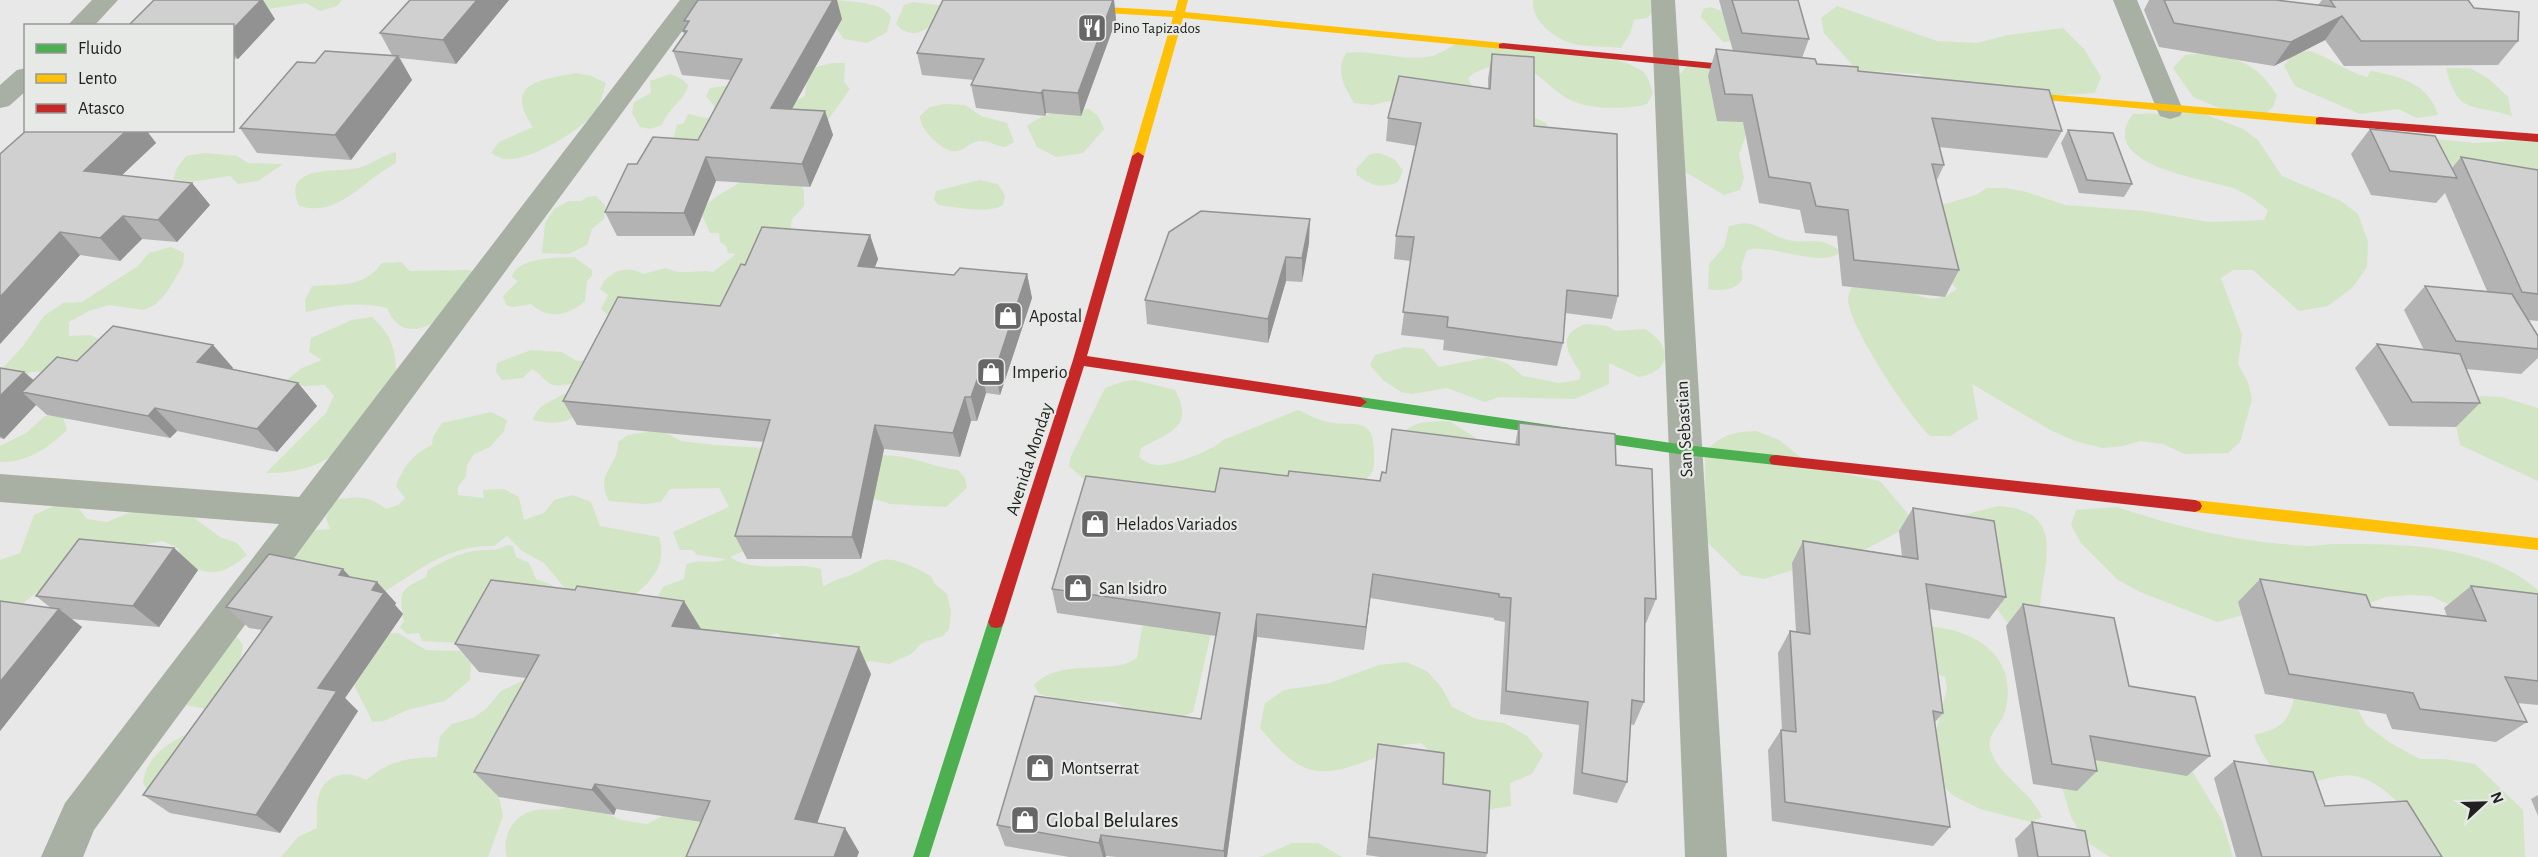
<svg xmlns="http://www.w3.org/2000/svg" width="2538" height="857" font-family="'Alegreya Sans',sans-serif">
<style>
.green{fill:#d2e5c5}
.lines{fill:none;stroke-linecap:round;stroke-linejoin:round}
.street{fill:#a8afa3;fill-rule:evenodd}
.fast{fill:#4caf50;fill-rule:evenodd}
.slow{fill:#ffc107;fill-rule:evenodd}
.jam{fill:#c62828;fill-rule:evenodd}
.wall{fill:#b2b3b2}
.shaded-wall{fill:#919291}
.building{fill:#cfd0cf;stroke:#919291;stroke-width:1.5}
.labels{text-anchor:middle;stroke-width:4.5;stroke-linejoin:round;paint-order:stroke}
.far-poi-label{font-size:15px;fill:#202120;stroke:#e7e9e6;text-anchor:start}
.poi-label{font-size:18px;fill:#202120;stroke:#e7e9e6;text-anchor:start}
.street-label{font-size:18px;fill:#202120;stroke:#e7e9e6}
.near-poi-label{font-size:21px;fill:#202120;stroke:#e7e9e6;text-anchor:start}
</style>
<rect width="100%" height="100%" fill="#e7e8e7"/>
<path class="green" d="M168,0H342L337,6L320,11L306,3L261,10Z
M815,0C837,0 883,0 891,17L887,32L867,43L844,39Z
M1533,0H1654L1653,12L1647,18L1634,20L1630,34L1621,48C1607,46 1592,47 1579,45C1558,42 1531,22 1533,0Z
M913,2L946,6C935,24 916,46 896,24L904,5Z
M1837,6L1937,41L1976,43L2009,35L2063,28L2084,49L2101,77L2095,93L2046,96L2010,85H1942L1919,74L1857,70L1824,33L1821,18Z
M1710,7L1733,15L1743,40L1723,42L1701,17L1703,9Z
M1462,41C1509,46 1599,46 1639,69C1648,74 1650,84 1653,93L1647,104L1640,106C1619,108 1595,110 1575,102C1559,96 1550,84 1537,75C1518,61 1485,62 1468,78L1473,88L1546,123L1551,135L1417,95L1372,105L1354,103C1344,86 1335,71 1346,53C1373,49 1399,61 1427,57C1438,56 1451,46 1462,41Z
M2310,51C2330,57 2346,72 2367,77L2371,71C2400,76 2429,84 2438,115L2417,118L2398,109L2360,114L2295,86L2284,66L2294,52Z
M2207,53C2243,61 2256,63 2277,95L2273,107L2262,117L2239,116L2193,97L2173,68L2185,55Z
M1749,60L1747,132L1739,154L1744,178L1740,190L1724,195L1682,170L1667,90L1687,66Z
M760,62L769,68L770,75L762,93L739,124L703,142L677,146L673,139L677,125L684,123L688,114L715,120L719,112L706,96L710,88L740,84L752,67Z
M832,63H845L844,82L850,89L825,124L817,127L804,126L787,106L805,96L807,75L816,67Z
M2446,68H2470L2489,79L2508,97L2512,116C2472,103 2458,116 2446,68Z
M576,73L591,76L606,83C603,91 601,102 597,109C585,129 527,163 504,159C500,158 495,155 491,153L499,142L533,127C503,83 540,80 576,73Z
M670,74L682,79L688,85C686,99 668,108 662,125L650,129L640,127L632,113L634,102L651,93L650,81Z
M944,104L965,105L981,116L1007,123L1014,142L1005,147C995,146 989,140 979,141C970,142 965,150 957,151C944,154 919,129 920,116L930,107Z
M1089,109L1098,116L1104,129L1083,153L1056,157L1037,147L1027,126C1045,112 1066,109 1089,109Z
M2202,113L2243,129L2258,140L2282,176L2341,201L2358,214L2368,242L2367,267L2353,287L2328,306L2299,311L2253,270H2233L2221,278L2242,335L2238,364L2248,382L2252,399L2240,442L2228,453L2185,454L2163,444L2140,441L2123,446L2103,448L2078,442L2052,431L1972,384L1978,419L1950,436H1930C1909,416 1850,328 1848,300C1848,296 1850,290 1852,286C1863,285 1879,281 1890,284C1919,291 1927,310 1957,289L1925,252L1941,205L1976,195L1987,188H2006L2027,192L2065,205L2144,211L2209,222L2264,220L2268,210C2257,201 2246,193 2233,188C2205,179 2094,165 2133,114Z
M2435,139L2476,143L2538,139V183L2463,197Z
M396,152V163C363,180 339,218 299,206C280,162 341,174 362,167C375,162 381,156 396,152Z
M205,153L237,156L248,163L283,164L258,181L238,184L230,176L189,182L173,179L177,168L186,156Z
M1379,153L1394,159L1403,170L1398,182C1380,189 1372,186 1357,175L1356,169L1370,154Z
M743,180L801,183L804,191V206L792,219L790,231L737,313L617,323L601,309L608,295L600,289C607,272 627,264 643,274L666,268C683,277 697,268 713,272L736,254L728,253L726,246L720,242L719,233H710L701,213C707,199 730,190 743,180Z
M979,180L998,184L1005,196L1003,205C988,214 956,207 938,205L934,200L936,191Z
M596,196L605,205L604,219L592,229L587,245L569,254L542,253L545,223L554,209L569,201H581L587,197Z
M1745,223C1760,225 1770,234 1784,239C1807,246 1819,234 1841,252C1818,269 1774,243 1747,250L1741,268C1749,289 1723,292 1708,289L1709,264L1724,247L1729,226Z
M171,247L184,253L183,265L167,292L155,305L144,310L109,305L89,311L69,322V336L90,335L104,341L99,355L51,371L30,372L0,414V371L23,346L44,316L63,303L82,302L138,266L149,253Z
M574,257L592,270V276L587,281L585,301C568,316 549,320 531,304L513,307L506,305L503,296L518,281L512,277C516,257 557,258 574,257Z
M401,262L410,271L469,270L488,279C464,300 409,361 387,308C358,301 335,306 306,312L305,300L312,286C340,284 364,288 382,263Z
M372,317C400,343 394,359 398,393C360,436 329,475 266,473L326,413L334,396L325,385L304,386L284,382L302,368L322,360L309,352L311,338L352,320Z
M1586,324L1607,326L1616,331L1645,329C1672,345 1673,371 1639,377L1609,363V384L1575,399L1499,397L1485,402L1447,388L1412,394L1401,392L1383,380L1370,365L1375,355L1405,347L1424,349L1439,367L1489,357L1508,364L1523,376L1559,383L1579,380L1581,373C1568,354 1555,334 1586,324Z
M531,350L562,352L577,361L592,360C583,402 586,432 533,420C538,400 565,398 579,385C569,382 560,388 551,384C544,381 539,372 532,369L523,378L502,380L496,372L497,363Z
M1135,380L1175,390C1195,427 1170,432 1141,448L1139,457C1144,461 1149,464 1156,465C1170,467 1214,450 1223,440L1298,410C1307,413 1314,419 1324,421C1350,429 1374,412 1374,452C1374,471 1376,470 1361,484L1203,501L1094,496L1084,479L1069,466L1071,456L1105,388L1125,381Z
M2479,396L2502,397L2538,408V481L2460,445L2454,414L2462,403Z
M491,412L507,420L504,431L490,447L474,454L467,465L466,476L458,487V495L484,498L483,490L504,489L519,497L524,520L544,513L554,500L573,495L591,502L600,526L659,537C669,569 645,588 621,604L573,598L544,563L522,551L507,536L494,546C448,545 421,569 384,592L278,564L292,532L330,529L326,518L335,500C357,496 368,495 386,509L398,505L405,498L396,486C404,466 413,454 432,445L433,437L442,423Z
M45,416L63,417L67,430C47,449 28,462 0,462V446L26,433Z
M1449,421L1475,437L1477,446L1403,433C1415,420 1431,422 1449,421Z
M660,430L681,441L715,445L896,456C918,458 936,468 958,470L965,478L967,488L946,507L890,504L869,497L730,557C752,574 796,561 821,569L823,587C834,579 842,579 853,574C863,570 872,562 883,560C896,557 919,570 931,576L934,583L947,594L951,611L949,629L943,636L922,643L911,654L889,664L870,661L855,664L784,639L777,633L729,649L650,598L658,596L663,587L684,579L686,565C700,557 712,566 726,559L697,555L693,550H680L673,532L729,507L719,488L670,489L661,502L645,504L609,501C594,471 618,470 618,442L628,435Z
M1756,431L1779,440L1813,467L1880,481L1909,515L1902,530L1866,549L1816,556L1803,567L1764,579L1741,575L1706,541L1705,453C1720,435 1733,432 1756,431Z
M60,503L78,508L87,519L107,522L131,512L193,517L220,537L237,543L247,555C222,575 213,577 183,563L178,548L162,541L115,551L63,571L0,622V560L20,553L34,515Z
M1998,506C2068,510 2043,563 2040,607L2016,630C1988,610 1973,549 1960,516Z
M2117,507C2179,528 2244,543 2309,546C2319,546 2328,544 2337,544C2404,544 2485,544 2538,590V613L2473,616L2431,596L2409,595L2385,597L2329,620L2278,606L2217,622L2140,592L2118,580L2081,543L2071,525L2076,510Z
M507,545L513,546L516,557L529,563L536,579L552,585L557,595L459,643L422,641L419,633L407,634L400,627L404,621C399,592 399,590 426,577L428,570C442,562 459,553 474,551C488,548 495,553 507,545Z
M1150,621L1212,629L1193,712L1182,717L1135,712L1113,702L1063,700L1039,694L1034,685C1063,656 1110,677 1137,658L1142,628Z
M1916,626C1966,625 2021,651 2005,711C2002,724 1986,735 1990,749C1998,776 2030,790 2042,817L2031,822L1980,809L1954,796L1943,786L1934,739L1947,688L1945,677L1932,672Z
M231,629L243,645L239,668L206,709L181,704Z
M398,633L426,650L460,651L471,663L470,680L445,701L407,710L384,721L372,722C367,707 358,697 353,682L382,634Z
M1406,662L1427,671L1442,688L1452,707L1476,719L1504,723L1527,736L1543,755L1532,774L1510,783L1511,806L1487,810L1445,786L1440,761L1421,743C1414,744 1405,744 1398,746C1391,748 1385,754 1377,757C1318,781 1301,777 1260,728L1265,703L1284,690L1330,683L1379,665Z
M526,679L499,797L503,816L488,857H281L298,837L317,828C317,819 316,807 318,799C323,774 347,769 366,780C391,760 407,758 437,757L440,736L452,724L473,718L486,709L501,691Z
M2294,699L2354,702L2366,725L2392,744L2420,759H2445L2475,764L2523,810L2525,857H2433C2416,826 2396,788 2359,777C2345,772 2327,779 2313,782C2282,789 2263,760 2254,735C2280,728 2287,725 2294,699Z
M195,730L152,797L143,783C146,755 171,741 195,730Z
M2076,738L2173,748L2192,771L2222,820L2233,857H2110L2085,841L2071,817L2057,771Z
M568,807L608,814L621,820L647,824L669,813L712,818L715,857H507C501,837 513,815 535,810C547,808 555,812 568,807Z
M1292,843H1318L1342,857H1260Z"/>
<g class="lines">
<path class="street" d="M92,0H118L94,26H67Z
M680,0H705L94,830L83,857H41L65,803L279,524L0,502V474L299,497Z
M1651,0H1675L1727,857H1685Z
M2113,0H2137L2183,110L2180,116L2170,119L2160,116L2157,110Z
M26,68V91L9,106L0,108V85L17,70Z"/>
<path class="fast" d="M1360,397L1685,445L1776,455L1781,456L1783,460L1781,464L1776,465L1685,455L1360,407L1353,402Z
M996,616L1001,617L1004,622L929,857H913L988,622L991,617Z"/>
<path class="slow" d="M1178,0H1188L1185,12L1503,43L1508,46L1503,49L1183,18L1144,156L1138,160L1132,156L1173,17L1072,11L1067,8L1072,5L1175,11Z
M2007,91L2320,117L2326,121L2320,125L2003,96L2002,94Z
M2195,500L2538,538V550L2195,512L2190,510L2188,506L2190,502Z"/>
<path class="jam" d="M1503,43L1755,67L1760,70L1755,73L1499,48V44Z
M2320,117L2538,134V142L2316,124V118Z
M1138,152L1144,156L1087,356L1360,397L1367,402L1360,407L1084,366L1004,622L1001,627L996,628L991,627L988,622L1073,360L1132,156Z
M1776,455L2195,500L2200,502L2202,506L2200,510L2195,512L1776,465L1771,464L1769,460L1771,456Z"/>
</g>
<path class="wall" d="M410,0H509L456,64L400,58L412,80L351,160L257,153L240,128L315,63L392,55L380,33Z
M943,0H1114L1116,20L1081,116L1046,113L1045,116L976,108L971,85L974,80L922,75L917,53Z
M1719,0H1798L1809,39L1802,58L1817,64L1858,71L2062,131L2047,158L1939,147L1944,165L1936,182L1959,270L1945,297L1842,286L1837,236L1805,233L1800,210L1759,203L1743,122L1717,121L1708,76L1716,49L1733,51Z
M2149,0H2276L2318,5L2322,0H2468L2474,8L2518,41L2498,65L2344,66L2325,40L2274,66L2159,47L2144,10Z
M275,19L238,59L232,58V26Z
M842,19L792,109L825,111L833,135L810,187L716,181L694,236H617L605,212L637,164L698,140L731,80L682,75L673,51L684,34L683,31L686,27L684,21Z
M1492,54L1534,126L1618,296L1612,319L1565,313L1563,343L1557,366L1443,350L1444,340L1401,335L1411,261L1394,259L1396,236L1416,146L1386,141L1388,118L1488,89V78Z
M2370,129L2452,168L2461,157L2538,170V321L2528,320L2538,336V358L2521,374L2466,369L2480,403L2456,427L2389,426L2355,368L2377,344L2424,350L2404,310L2425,286L2487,291L2445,193L2436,203L2371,195L2351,154Z
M27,130H146L156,143L122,175L192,183L210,205L177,242L142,239L120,261L80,255L0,344Z
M2068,130L2132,184L2124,197L2079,193L2061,143Z
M870,235L878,259L875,267L954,275L1027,274L1032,298L1000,395L986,393L977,421H971L960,457L884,449L861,559H747L735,536L764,442L577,425L563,401L720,306L745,265Z
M1309,243L1302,282L1286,281L1268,343L1147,324L1145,300Z
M213,345L233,368L232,369L298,383L317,406L277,452L177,431L170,438L47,415L36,405L4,439L0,438V368L24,372L34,380L77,361Z
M1519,423L1616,465L1656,599L1646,623H1645L1644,702L1634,725L1630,724L1627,782L1617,803L1573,794L1579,725L1500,714L1505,622L1494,620V618L1370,598L1364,650L1257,637L1227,857H1117L1106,856V857H1069L1005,846L997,825L1201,719L1216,636L1057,613L1052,589L1215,492L1288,476L1380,481L1386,473L1515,445Z
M1913,508L2006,597L1989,619L1929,609L1943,713L1935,722L1950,827L1933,846L1772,821L1768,750L1781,730H1782L1778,653L1790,631L1796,632L1792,563L1803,541L1902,556L1899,531Z
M174,548L198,570L159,627L71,619L82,627L0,731V601L51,608L36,596Z
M350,577L377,582L396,603L395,605L403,614L345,698L358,711L280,833L170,813L143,795L262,630L249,628L226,607Z
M2260,579L2371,607L2447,616L2444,608L2471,586L2538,594V705L2517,703L2527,722L2496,742L2392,729L2386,714L2265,694L2238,602Z
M2023,604L2129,686L2210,756L2187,776L2095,760L2097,771L2077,791L2033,784L2006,626Z
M701,629L871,674L817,823L859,852L857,857H686L702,822L616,809L614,815L499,797L474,772L526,678L479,672L455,644Z
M1378,744L1443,784L1487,853L1486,857H1380L1366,855Z
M2234,761L2325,806L2442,857H2236L2214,778Z
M2538,795V816L2531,799Z
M2032,822L2090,857H2018L2015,839Z"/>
<path class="shaded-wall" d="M261,0H263L275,19L238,59L232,51V30Z
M477,0H509L456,64L443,40Z
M833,0H837L842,19L779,132L771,108Z
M1113,0H1114L1116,20L1081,116L1078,93Z
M2342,16L2325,40L2274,66L2291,42Z
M398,56L412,80L351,160L335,135Z
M1043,90L1046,113L1045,116L1041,93Z
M825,111L833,135L810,187L802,164Z
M127,130H146L156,143L103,193L84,171Z
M706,157L716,181L694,236L684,213Z
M192,183L210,205L177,242L158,220Z
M123,216L142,239L120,261L100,238Z
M1310,219L1309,243L1302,282V258Z
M60,232L80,255L0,344V297Z
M870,235L878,259L866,290L858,266Z
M1286,257V281L1268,343V319Z
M1027,274L1032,298L1000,395L995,371Z
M213,345L233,368L217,386L197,362Z
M981,369L986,393L977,421L971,397Z
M24,372L47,393L22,392L36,405L4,439L0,436V396Z
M298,383L317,406L277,452L257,429Z
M965,397L971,421L960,457L953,433Z
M155,408L177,431L170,438L148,416Z
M875,425L884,449L861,559L852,537Z
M174,548L198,570L159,627L133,606Z
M343,569L362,590L339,575Z
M1373,574L1370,598L1364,650L1366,627Z
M377,582L396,603L395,605L403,614L345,698L358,711L280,833L256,815L318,688Z
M684,601L701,629L672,626Z
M59,609L82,627L0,731V682Z
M1257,614V637L1227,857H1224V851Z
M859,647L871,674L810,843L795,819Z
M595,784L616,809L614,815L592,790Z
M845,828L859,852L857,857H834Z
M1101,835L1106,856V857H1103L1099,843Z"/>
<path class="building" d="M154,0H261L232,30V26H128Z
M410,0H477L443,40L380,33Z
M698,0H833L771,108L825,111L802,164L706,157L684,213L605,212L628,164H637L653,137L698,140L742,59L673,51L687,31H683L689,21H684Z
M943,0H1113L1078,93L1043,90L1041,93L971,85L984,59L917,53Z
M1732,0H1798L1809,39L1742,33Z
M2164,0H2276L2335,7L2330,0H2468L2474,8L2519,12L2518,41H2361L2342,16L2291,42L2174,23Z
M1716,49L1815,59L1817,64L1858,67V71L2049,90L2062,131L1932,118L1944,165L1932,164L1959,270L1854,260L1848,210L1816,206L1810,183L1769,177L1752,95L1725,94Z
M325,51L398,56L335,135L240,128L297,62L315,63Z
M1492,54L1534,57V126L1617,134L1618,296L1567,290L1563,343L1447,327L1448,317L1403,312L1414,237L1396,236L1421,123L1388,118L1399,76L1490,89Z
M2370,129L2435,136L2457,178L2390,171Z
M27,130H127L84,171L192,183L158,220L123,216L100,238L60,232L0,297V154Z
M2068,130L2113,133L2132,184L2087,180Z
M2461,157L2538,170V294L2522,292Z
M1201,211L1310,219L1302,258L1286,257L1268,319L1145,300L1169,232Z
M762,227L870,235L858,266L954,275L960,268L1027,274L995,371L981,369L971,397H965L953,433L875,425L852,537L735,536L770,420L563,401L618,297L720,306L741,264L745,265Z
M2425,286L2512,294L2538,336V349L2456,341Z
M113,326L213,345L197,362L298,383L257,429L155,408L148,416L22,392L57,357L77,361Z
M2377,344L2460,354L2480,403L2412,402Z
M0,368L24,372L0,396Z
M1519,423L1615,434L1616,465L1652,469L1656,599L1645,598L1644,702L1632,700L1627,782L1582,773L1588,702L1506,691L1511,598L1499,597V594L1373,574L1366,627L1257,614L1224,851L1101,835L1099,843L997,825L1035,696L1201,719L1220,613L1052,589L1086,476L1215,492L1220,468L1288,476L1289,471L1380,481L1382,472L1386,473L1392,429L1519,445Z
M1913,508L1994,521L2006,597L1926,584L1943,713L1933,711L1950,827L1785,802L1781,730L1796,732L1790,631L1810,634L1803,541L1918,559Z
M79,539L174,548L133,606L36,596Z
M269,554L343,569L339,575L377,582L372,590L384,593L318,688L337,691L256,815L143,795L272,617L226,607Z
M2260,579L2366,595L2371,607L2486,621L2471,586L2538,594V681L2505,677L2527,722L2420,709L2413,693L2289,674Z
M491,580L575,590L577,586L684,601L672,626L859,647L795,819L845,828L834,857H686L710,801L595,784L592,790L474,772L539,655L455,644Z
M0,601L59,609L0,682Z
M2023,604L2114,618L2129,686L2195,697L2210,756L2090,736L2097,771L2052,764Z
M1378,744L1444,753L1443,784L1490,791L1487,853L1369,837Z
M2234,761L2313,772L2325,806L2407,801L2442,857H2262Z
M2032,822L2085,831L2090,857H2038Z"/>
<defs>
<g id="restaurant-square" transform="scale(1.5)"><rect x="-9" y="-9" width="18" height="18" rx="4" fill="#666766" stroke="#e7e9e6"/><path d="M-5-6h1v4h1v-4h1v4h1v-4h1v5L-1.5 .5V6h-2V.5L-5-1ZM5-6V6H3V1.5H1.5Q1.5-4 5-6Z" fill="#fff"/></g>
<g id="shop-square" transform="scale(1.5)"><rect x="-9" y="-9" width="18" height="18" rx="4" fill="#666766" stroke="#e7e9e6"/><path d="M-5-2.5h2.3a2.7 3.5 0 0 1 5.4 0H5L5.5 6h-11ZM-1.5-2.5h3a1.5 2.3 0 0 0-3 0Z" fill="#fff"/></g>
</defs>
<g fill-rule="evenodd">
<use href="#restaurant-square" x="1092" y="28"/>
<use href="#shop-square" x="1008" y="316"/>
<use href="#shop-square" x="991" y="372"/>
<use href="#shop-square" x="1095" y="524"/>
<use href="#shop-square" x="1078" y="588"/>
<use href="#shop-square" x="1040" y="768"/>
<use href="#shop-square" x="1025" y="820"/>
</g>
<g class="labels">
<g class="far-poi-label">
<text x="1113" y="33">Pino Tapizados</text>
</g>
<g class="poi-label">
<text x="1029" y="322">Apostal</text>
<text x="1012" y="378">Imperio</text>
<text x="1116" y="530">Helados Variados</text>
<text x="1099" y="594">San Isidro</text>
<text x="1061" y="774">Montserrat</text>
</g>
<g class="street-label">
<text transform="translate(1684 429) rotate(-93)" y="6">San Sebastian</text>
<text transform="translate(1029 459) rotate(-72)" y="6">Avenida Monday</text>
</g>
<g class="near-poi-label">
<text x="1046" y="827">Global Belulares</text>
</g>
</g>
<rect x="24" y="24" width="210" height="108" fill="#e7e9e6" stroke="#979997" stroke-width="1.5"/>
<rect x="36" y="44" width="30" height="9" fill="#4caf50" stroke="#979997" stroke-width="1.5"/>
<text x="78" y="54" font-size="18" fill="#202120">Fluido</text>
<rect x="36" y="74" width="30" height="9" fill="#ffc107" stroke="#979997" stroke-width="1.5"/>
<text x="78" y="84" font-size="18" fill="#202120">Lento</text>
<rect x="36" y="104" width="30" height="9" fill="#c62828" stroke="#979997" stroke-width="1.5"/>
<text x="78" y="114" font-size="18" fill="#202120">Atasco</text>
<g transform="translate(2484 803) rotate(68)" stroke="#e7e9e6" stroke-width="4.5" paint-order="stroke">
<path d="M0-4.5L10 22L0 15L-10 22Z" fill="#202120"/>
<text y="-9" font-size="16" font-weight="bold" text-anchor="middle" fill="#202120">N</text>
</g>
</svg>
